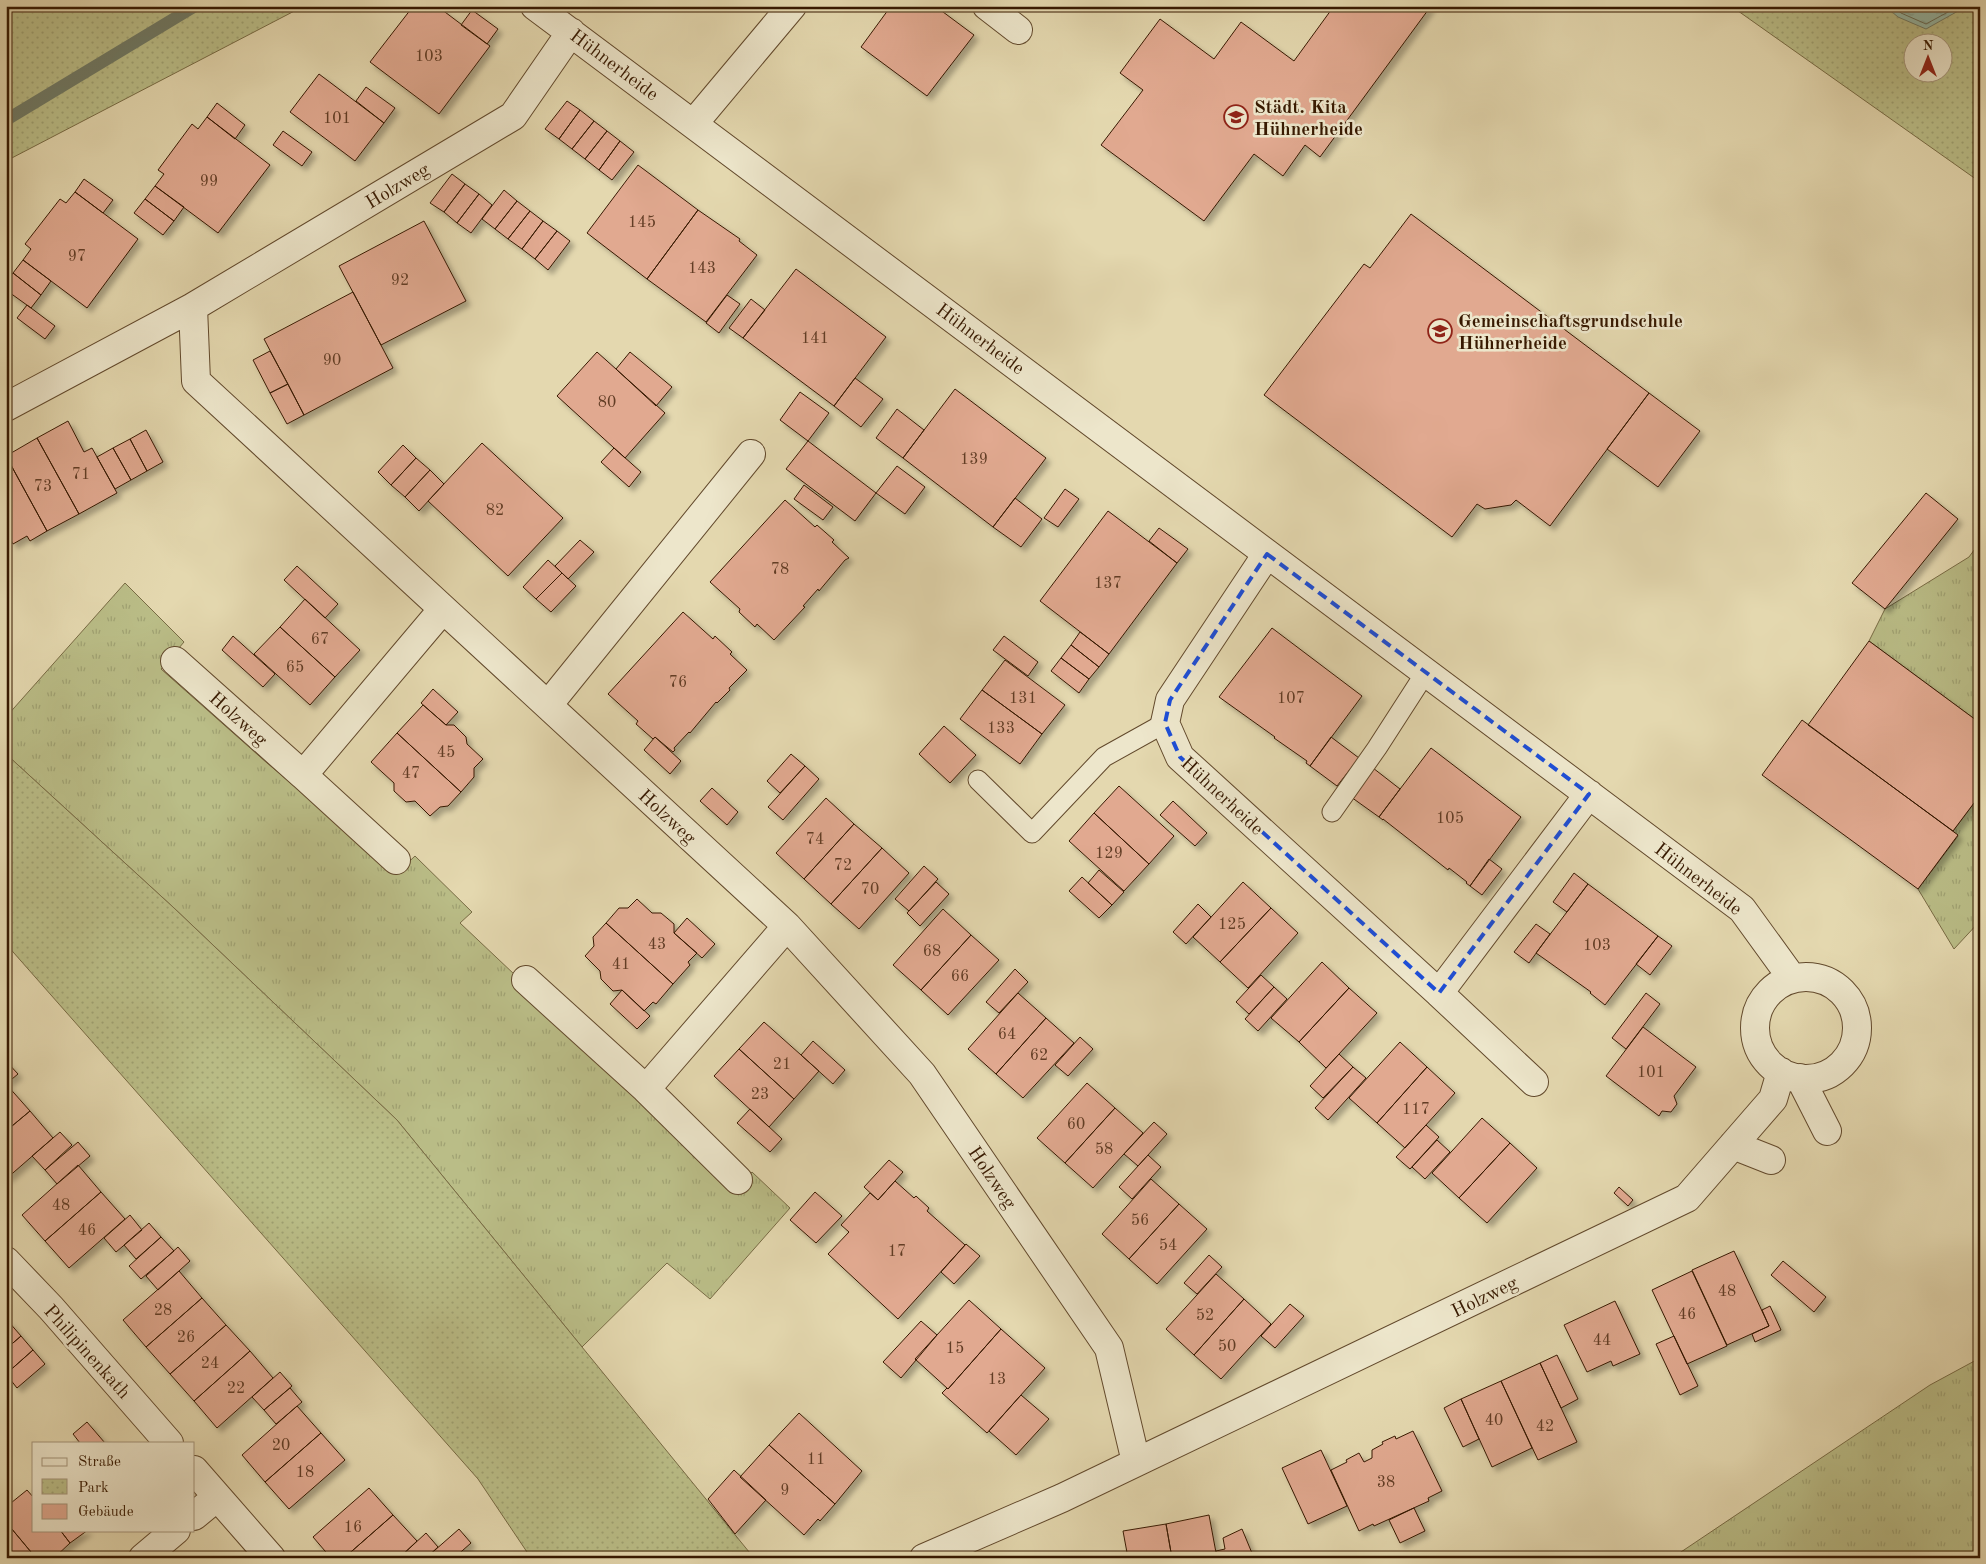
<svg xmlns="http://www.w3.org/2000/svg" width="1986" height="1564" font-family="'Old Standard TT',serif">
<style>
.grass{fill:url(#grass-tufts);stroke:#786b44}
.park{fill:url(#park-dots);stroke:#786b44;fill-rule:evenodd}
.water{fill:url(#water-ripples);stroke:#6f7a66}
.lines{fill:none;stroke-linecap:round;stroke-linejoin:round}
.shore{stroke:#666a55;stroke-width:1}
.stream{stroke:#6f7a66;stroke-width:12}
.building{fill:#e1a990;stroke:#371901;filter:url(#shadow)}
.lane-casing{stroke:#62492c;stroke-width:21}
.street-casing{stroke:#62492c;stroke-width:30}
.lane{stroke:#ede6cb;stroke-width:19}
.street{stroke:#ede6cb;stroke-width:28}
.marked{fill:none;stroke:#1d4ed8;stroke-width:4;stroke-dasharray:10 6;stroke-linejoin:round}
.labels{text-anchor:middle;stroke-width:5;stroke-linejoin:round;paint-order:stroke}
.number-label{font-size:16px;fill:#623d25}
.street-label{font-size:19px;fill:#371901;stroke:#ede6cb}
.poi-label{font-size:19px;font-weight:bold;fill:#371901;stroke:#ede6cb;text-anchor:start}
</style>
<defs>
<pattern id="grass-tufts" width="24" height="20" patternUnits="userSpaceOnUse" patternTransform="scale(1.25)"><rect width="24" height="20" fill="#babd87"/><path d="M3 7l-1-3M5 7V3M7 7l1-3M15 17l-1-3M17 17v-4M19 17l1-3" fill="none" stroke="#a0a273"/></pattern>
<pattern id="park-dots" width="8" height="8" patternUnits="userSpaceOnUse" patternTransform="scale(1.25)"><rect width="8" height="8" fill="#babd87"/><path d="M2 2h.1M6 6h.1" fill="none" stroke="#a0a273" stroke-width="1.8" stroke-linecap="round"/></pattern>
<pattern id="water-ripples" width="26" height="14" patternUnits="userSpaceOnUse" patternTransform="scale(1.25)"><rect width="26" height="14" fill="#95baa9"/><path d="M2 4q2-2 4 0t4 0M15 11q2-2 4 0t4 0" fill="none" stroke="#819f90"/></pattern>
<filter id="shadow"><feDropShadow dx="4.5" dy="4.5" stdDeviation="2.5" flood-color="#0004"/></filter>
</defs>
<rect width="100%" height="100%" fill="#e4d8af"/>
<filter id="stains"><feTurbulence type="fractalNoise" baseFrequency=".004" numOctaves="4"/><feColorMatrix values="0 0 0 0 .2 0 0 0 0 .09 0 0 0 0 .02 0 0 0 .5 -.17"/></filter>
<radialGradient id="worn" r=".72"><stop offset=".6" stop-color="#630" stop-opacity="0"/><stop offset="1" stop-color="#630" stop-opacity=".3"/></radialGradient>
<path class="grass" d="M1980,542V723L1869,641L1885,609L1969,557Z
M125,583L184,642L161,669L267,763L398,872L415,856L472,912L460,923L515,975L513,976L733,1193L752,1172L790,1208L710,1299L667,1263L582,1347L397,1120L174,908L6,754V717Z
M1980,795V921L1954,949L1918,889L1958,836L1953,831Z
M1980,1358V1558H1672L1930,1385Z"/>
<path class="park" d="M6,6H304L6,161Z
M1731,6H1980V182ZM1914,42H1944V72H1914Z
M6,754L174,908L397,1120L754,1558H531L478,1479L6,944Z"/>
<path class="water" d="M1885,6H1967L1926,29L1898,17Z"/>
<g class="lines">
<path class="shore" d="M1893,6L1901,13L1926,24L1959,6"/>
<path class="stream" d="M6,120L195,6"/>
</g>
<path class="building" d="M412,6H437L490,46L439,114L370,62L411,9H410Z
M891,6H935L974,35L927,96L861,47Z
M1334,6H1431L1320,157L1305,145L1283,176L1254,154L1204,221L1101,145L1143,90L1120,73L1160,19L1214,59L1241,22L1294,61Z
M472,10L498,29L487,44L461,25Z
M319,74L384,123L355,161L290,112Z
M366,87L395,108L384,123L356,101Z
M567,101L580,110L559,139L545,129Z
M217,103L245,125L235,139L207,117Z
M580,110L594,121L572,149L559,139Z
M207,117L270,165L218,233L155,186L164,174L158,170L192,124L198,129Z
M594,121L607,131L585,159L572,149Z
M283,131L312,152L302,166L273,145Z
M607,131L620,141L599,170L585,159Z
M620,141L634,152L612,180L599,170Z
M638,165L698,210L647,279L587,233Z
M452,174L465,184L444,212L430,203Z
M84,179L113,200L103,213L75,192Z
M465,184L479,194L457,223L444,212Z
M155,186L184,207L174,221L145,199Z
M504,190L517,201L495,229L482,219Z
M75,192L138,239L87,308L23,260L31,249L25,244L60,199L66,203Z
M479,194L492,205L471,233L457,223Z
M145,199L174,221L163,235L134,213Z
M517,201L530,211L508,239L495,229Z
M698,210L740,239L739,241L757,255L706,322L647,279Z
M530,211L543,221L522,249L508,239Z
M1411,214L1649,393L1550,526L1516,500L1511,505L1485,509L1477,504L1452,537L1264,395L1364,264L1370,268Z
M424,221L466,301L381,345L339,266Z
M543,221L557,231L535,259L522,249Z
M557,231L570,241L548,270L535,259Z
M23,260L51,281L41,295L13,273Z
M796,269L886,337L834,406L743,338Z
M13,273L41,295L31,308L6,290V282Z
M353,292L393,368L304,415L264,339Z
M727,295L740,304L719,333L706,323Z
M751,299L765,310L743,338L729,328Z
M27,305L55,326L45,339L17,318Z
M270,351L288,384L270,393L253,360Z
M597,352L665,413L625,458L557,396Z
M630,352L672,387L656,406L616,369Z
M855,378L883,399L861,427L834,406Z
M288,384L304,415L287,424L270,393Z
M955,389L1046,458L993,527L903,458Z
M800,392L829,413L808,441L780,420Z
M1649,393L1700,431L1658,487L1607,449Z
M897,409L924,430L903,458L876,438Z
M68,421L84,452L92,448L117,493L79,514L37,438Z
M146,430L163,462L147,471L130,439Z
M37,438L79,514L47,531L6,456Z
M130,439L147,471L131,480L113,448Z
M808,441L876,493L855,521L786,469Z
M482,443L563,518L508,576L428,501Z
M403,445L416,458L391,485L378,472Z
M113,448L131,480L115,489L97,457Z
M614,448L641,472L629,487L601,462Z
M6,456L47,531L30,541L27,536L13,544L6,531Z
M416,458L430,470L405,497L391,485Z
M897,466L925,487L905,514L876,493Z
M430,470L444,484L419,511L405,497Z
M804,485L833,507L823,520L794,499Z
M1065,489L1079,499L1058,527L1044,518Z
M1926,493L1958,519L1885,609L1852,583Z
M1015,498L1042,519L1021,547L993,527Z
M785,500L815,527L817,525L834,540L832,542L849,558L845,560L819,591L818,589L803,606L805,607L774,640L757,624L755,627L739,612L740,609L710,582Z
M1108,511L1177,563L1109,654L1040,601Z
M1159,528L1188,549L1177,563L1149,541Z
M580,540L594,552L568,579L555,566Z
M548,560L562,573L536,599L523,587Z
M297,566L338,604L325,618L284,580Z
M562,573L576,586L551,612L536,599Z
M305,599L360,650L335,677L280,627Z
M683,612L713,639L715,636L732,652L730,654L747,670L729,688L730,690L717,703L716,702L690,733L689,732L674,748L675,750L673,752L655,737L653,739L636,724L638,721L608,694Z
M280,627L335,677L310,705L254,654Z
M1272,628L1362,696L1310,766L1306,763L1307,761L1274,738L1275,737L1219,697Z
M1080,632L1109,654L1099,667L1071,645Z
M233,636L275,674L263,687L222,650Z
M1004,636L1038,662L1028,676L993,650Z
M1869,641L1980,723V795L1953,831L1808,725Z
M1071,645L1099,667L1089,679L1061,658Z
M1061,658L1089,679L1079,693L1051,671Z
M1005,660L1065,705L1042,734L982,690Z
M433,689L458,712L446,725L421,703Z
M982,690L1042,734L1020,764L960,719Z
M423,705L446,725H454L466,737L467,744L483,759L474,768V777L461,792L397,733Z
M1802,720L1958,835L1918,889L1762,775Z
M944,726L976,755L950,783L919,754Z
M397,733L461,792L448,806L440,807L430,816L415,801L406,802L394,791V783L371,762Z
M655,737L681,761L670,774L644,750Z
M1331,737L1359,758L1337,786L1310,766Z
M1431,748L1521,817L1470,886L1466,883L1467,882L1449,868L1448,870L1383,819V820L1379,817Z
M791,754L805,766L780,793L767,781Z
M805,766L819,779L783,820L768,807Z
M1373,768L1400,789L1379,817L1351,797Z
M1119,786L1174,836L1149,864L1094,813Z
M712,788L738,812L727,825L700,801Z
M826,798L854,824L804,879L776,853Z
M1173,801L1207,833L1195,846L1160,815Z
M1094,813L1149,864L1124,891L1069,841Z
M854,824L882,848L831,904L804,879Z
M882,848L909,873L859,929L831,904Z
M1489,859L1502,869L1482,895L1470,886Z
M924,866L938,879L909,911L895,899Z
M1099,870L1124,892L1112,905L1088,883Z
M1574,873L1588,884L1567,912L1553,902Z
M1082,877L1112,905L1099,918L1069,891Z
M936,882L949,894L920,926L907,913Z
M1243,882L1271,908L1220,962L1193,937Z
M1588,884L1658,936L1605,1005L1590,993L1591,992L1536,953Z
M637,899L652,913H661L674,924V933L697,953L688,962L690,965L673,984L606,923L619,908H628Z
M1198,904L1211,917L1186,944L1173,932Z
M1271,908L1298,933L1248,988L1220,962Z
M943,909L971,935L921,990L893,965Z
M687,918L715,944L702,958L674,933Z
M606,923L673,984L656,1004L653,1002L644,1011L622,990L613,991L601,979L600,971L585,956L594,946L593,937Z
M1536,924L1550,934L1529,963L1514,952Z
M971,935L999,960L948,1015L921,990Z
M1658,936L1672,946L1650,975L1636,964Z
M1322,962L1349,988L1299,1042L1271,1018Z
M1015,969L1028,982L999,1013L986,1002Z
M1261,975L1274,987L1249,1014L1236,1002Z
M1274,987L1287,999L1258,1031L1245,1019Z
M1349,988L1377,1013L1326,1068L1299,1042Z
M622,990L650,1016L637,1029L610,1004Z
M1018,993L1046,1018L996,1074L968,1049Z
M1646,993L1660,1004L1626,1049L1612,1038Z
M1046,1018L1074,1043L1023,1098L996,1074Z
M764,1022L819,1071L794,1099L739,1049Z
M1643,1027L1696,1067L1674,1096L1677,1104L1671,1112L1662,1111L1659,1116L1606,1076Z
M1080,1037L1093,1049L1068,1076L1055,1065Z
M813,1041L845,1070L833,1084L801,1055Z
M1400,1042L1427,1067L1377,1123L1349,1098Z
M739,1049L794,1099L769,1127L714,1076Z
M1339,1054L1353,1067L1323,1098L1310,1086Z
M6,1061L18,1074L6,1084Z
M1353,1067L1366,1078L1328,1120L1315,1108Z
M1427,1067L1455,1093L1405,1148L1377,1123Z
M1087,1083L1115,1108L1065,1163L1037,1138Z
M6,1084L30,1111L6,1131Z
M1115,1108L1143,1133L1093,1188L1065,1163Z
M750,1109L782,1139L770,1152L737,1123Z
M30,1111L53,1138L6,1179V1131Z
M1482,1118L1510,1143L1459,1198L1432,1173Z
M1154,1122L1167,1134L1138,1166L1124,1154Z
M1426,1125L1439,1137L1410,1169L1396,1157Z
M60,1132L72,1145L45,1170L32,1156Z
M1437,1140L1450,1152L1425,1179L1412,1167Z
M78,1142L90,1156L57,1184L45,1170Z
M1510,1143L1537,1168L1487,1223L1459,1198Z
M1148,1155L1161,1167L1132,1199L1119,1187Z
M889,1160L903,1172L878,1200L864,1187Z
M78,1165L101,1192L45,1241L22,1215Z
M1151,1179L1179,1204L1129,1259L1102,1234Z
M895,1181L914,1198L916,1196L929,1208L927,1211L965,1245L898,1319L828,1254L849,1232L841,1225L870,1193L878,1200Z
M1619,1187L1633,1200L1628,1206L1614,1193Z
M101,1192L125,1219L69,1268L45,1241Z
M815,1192L842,1216L816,1243L790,1220Z
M1179,1204L1207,1229L1157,1284L1129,1259Z
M130,1215L142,1230L116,1252L104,1238Z
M149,1223L161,1237L136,1259L124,1245Z
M161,1237L174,1251L141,1279L129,1266Z
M966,1244L980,1256L954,1284L941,1272Z
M178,1247L190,1261L158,1290L146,1276Z
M1734,1251L1769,1326L1727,1345L1692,1270Z
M1209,1255L1222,1267L1197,1294L1184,1283Z
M1783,1261L1826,1297L1814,1312L1771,1275Z
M179,1271L202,1298L146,1347L123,1320Z
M1692,1271L1727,1346L1687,1364L1652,1290Z
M1216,1274L1244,1299L1194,1355L1166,1329Z
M202,1298L226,1325L170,1374L146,1347Z
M1244,1299L1271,1324L1221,1379L1194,1355Z
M969,1300L1001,1329L948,1389L915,1359Z
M1615,1301L1640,1354L1613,1366L1611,1361L1587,1372L1564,1325Z
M1290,1304L1304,1316L1275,1348L1261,1336Z
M1770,1306L1781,1330L1755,1342L1752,1334L1769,1326L1762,1310Z
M8,1321L21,1336L6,1349V1323Z
M921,1321L937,1335L901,1378L883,1362Z
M226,1325L250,1351L194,1401L170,1374Z
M1001,1329L1045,1368L987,1433L942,1393L947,1388L948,1389Z
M21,1336L33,1350L6,1374V1349Z
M1674,1336L1698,1386L1680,1395L1656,1344Z
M33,1350L45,1364L17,1388L6,1374Z
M250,1351L273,1378L217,1428L194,1401Z
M1557,1355L1578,1399L1561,1408L1540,1363Z
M1540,1363L1577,1442L1538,1460L1501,1381Z
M280,1372L292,1386L264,1410L252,1397Z
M1501,1381L1532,1448L1492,1467L1461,1399Z
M290,1388L302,1402L276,1424L264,1410Z
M1021,1395L1049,1419L1016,1455L989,1431Z
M1461,1399L1479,1439L1463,1447L1444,1408Z
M297,1406L321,1433L265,1482L242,1455Z
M799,1413L862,1471L835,1504L769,1445Z
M87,1422L105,1443H80L73,1434Z
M1413,1431L1442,1491L1428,1498L1429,1501L1374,1526L1373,1524L1359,1531L1331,1470L1347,1462L1346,1460L1359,1453L1364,1462L1372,1458V1450L1383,1444L1382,1442L1395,1436L1396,1439Z
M321,1433L345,1460L289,1509L265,1482Z
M769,1445L835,1504L820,1521L818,1519L804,1535L740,1477Z
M1321,1450L1347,1506L1308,1524L1282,1468Z
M734,1470L766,1500L735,1534L708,1499Z
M369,1488L393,1515L344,1558H331L313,1537Z
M27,1490L34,1498V1530H60L70,1543L54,1558H36L6,1522V1507Z
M1414,1508L1425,1531L1400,1543L1389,1520Z
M393,1515L417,1541L399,1558H344Z
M1209,1515L1217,1558H1172L1166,1524Z
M6,1522L36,1558H6Z
M1166,1524L1172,1558H1128L1123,1531Z
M459,1529L471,1543L454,1558H426Z
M1242,1529L1254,1558H1217L1216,1551L1225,1549L1223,1538Z
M60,1530H88L70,1543Z
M426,1533L438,1547L426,1558H399Z"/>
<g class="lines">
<g class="lane-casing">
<path id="lane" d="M978,780L1032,833L1104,757L1165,723
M1332,812L1377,748L1426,672"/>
</g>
<g class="street-casing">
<path id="street" d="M535,6L1742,909L1792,978
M987,6L1018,30
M571,32L513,116L193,307L196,381L787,926L922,1074L1109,1348L1136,1462
M694,123L792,6
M6,407L193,307
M1267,554L1170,700L1165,723L1180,757L1439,993L1589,794
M175,661L303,775L443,609
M548,705L751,454
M303,775L396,860
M1755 1028a51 51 0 1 1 102 0a51 51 0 1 1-102 0Z
M526,980L646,1089L787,926
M1439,993L1534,1082
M1800,1078L1827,1131
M646,1089L738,1180
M1733,1145L1771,1160
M6,1261L51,1308L169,1443
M194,1470L271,1558
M194,1516L217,1497
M143,1558L176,1530
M924,1558L1062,1498L1687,1198L1773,1099L1781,1072"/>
</g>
<use href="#lane" class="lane"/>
<use href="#street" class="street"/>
</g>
<path class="marked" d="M1267,554L1589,794L1439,993L1180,757L1165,723L1170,700Z"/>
<defs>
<g id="school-ring" transform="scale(1.25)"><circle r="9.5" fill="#ede6cb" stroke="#8f2418" stroke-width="1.5"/><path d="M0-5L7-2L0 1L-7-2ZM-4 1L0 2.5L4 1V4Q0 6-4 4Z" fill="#8f2418"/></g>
</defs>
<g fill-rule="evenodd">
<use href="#school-ring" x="1236" y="117"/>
<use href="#school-ring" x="1440" y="331"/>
</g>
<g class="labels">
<g class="number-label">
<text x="429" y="61">103</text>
<text x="337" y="123">101</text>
<text x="209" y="186">99</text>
<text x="642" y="227">145</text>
<text x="77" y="261">97</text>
<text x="702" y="273">143</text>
<text x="400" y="285">92</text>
<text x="815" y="343">141</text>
<text x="332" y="365">90</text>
<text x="607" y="407">80</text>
<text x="974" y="464">139</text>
<text x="81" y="479">71</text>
<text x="43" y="491">73</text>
<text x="495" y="515">82</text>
<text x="780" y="574">78</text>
<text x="1108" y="588">137</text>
<text x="320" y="644">67</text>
<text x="295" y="672">65</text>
<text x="678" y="687">76</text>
<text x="1023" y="703">131</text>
<text x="1291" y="703">107</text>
<text x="1001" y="733">133</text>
<text x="446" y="757">45</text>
<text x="411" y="778">47</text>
<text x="1450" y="823">105</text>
<text x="815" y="844">74</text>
<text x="1109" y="858">129</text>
<text x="843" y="870">72</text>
<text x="870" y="894">70</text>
<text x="1232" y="929">125</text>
<text x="657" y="949">43</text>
<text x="1597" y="950">103</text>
<text x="932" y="956">68</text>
<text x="621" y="969">41</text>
<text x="960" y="981">66</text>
<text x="1007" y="1039">64</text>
<text x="1039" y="1060">62</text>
<text x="782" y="1069">21</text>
<text x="1651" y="1077">101</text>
<text x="760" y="1099">23</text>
<text x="1416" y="1114">117</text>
<text x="1076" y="1129">60</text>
<text x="1104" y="1154">58</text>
<text x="61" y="1210">48</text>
<text x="1140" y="1225">56</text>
<text x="87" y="1235">46</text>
<text x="1168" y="1250">54</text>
<text x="897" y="1256">17</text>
<text x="1727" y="1296">48</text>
<text x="163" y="1315">28</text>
<text x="1687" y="1319">46</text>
<text x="1205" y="1320">52</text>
<text x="186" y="1342">26</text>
<text x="1602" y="1345">44</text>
<text x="1227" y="1351">50</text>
<text x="955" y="1353">15</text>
<text x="210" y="1368">24</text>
<text x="997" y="1384">13</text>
<text x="236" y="1393">22</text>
<text x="1494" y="1425">40</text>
<text x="1545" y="1431">42</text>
<text x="281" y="1450">20</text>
<text x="816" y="1464">11</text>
<text x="305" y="1477">18</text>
<text x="1386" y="1487">38</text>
<text x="785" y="1495">9</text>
<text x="353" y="1532">16</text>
</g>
<g class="street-label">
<text transform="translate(615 64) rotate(37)" y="7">Hühnerheide</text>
<text transform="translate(397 185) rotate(-31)" y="7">Holzweg</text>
<text transform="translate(981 338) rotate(37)" y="7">Hühnerheide</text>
<text transform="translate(239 718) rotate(42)" y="7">Holzweg</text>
<text transform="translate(1223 795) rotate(43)" y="7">Hühnerheide</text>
<text transform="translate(668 816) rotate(43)" y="7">Holzweg</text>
<text transform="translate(1699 878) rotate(38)" y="7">Hühnerheide</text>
<text transform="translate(993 1177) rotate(56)" y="7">Holzweg</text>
<text transform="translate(1484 1296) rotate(-26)" y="7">Holzweg</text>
<text transform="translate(88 1351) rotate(48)" y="7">Philipinenkath</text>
</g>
<g class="poi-label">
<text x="1254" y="113">Städt. Kita<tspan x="1254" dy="22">Hühnerheide</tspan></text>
<text x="1458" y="327">Gemeinschaftsgrundschule<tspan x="1458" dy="22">Hühnerheide</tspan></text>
</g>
</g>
<rect width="1986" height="1564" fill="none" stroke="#e4d8af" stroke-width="25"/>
<rect x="8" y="8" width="1971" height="1549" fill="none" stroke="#371901" stroke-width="2.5"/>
<rect x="12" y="12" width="1961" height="1539" fill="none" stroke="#371901"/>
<rect x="32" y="1442" width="162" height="90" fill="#ede6cb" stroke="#a4947a"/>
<rect x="42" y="1458" width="25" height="8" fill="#ede6cb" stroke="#a4947a"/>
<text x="78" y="1466" font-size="15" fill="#371901">Straße</text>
<rect x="42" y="1479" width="25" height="15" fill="url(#park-dots)" stroke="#a4947a"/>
<text x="78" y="1492" font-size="15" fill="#371901">Park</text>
<rect x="42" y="1504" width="25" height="15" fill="#e1a990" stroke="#a4947a"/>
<text x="78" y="1516" font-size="15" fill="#371901">Gebäude</text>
<g transform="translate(1928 58)"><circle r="24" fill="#ede6cb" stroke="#a4947a"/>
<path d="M0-4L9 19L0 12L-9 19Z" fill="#8f2418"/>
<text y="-8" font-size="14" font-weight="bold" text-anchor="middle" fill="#371901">N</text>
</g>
<rect width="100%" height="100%" filter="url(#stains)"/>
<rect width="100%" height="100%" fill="url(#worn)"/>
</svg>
